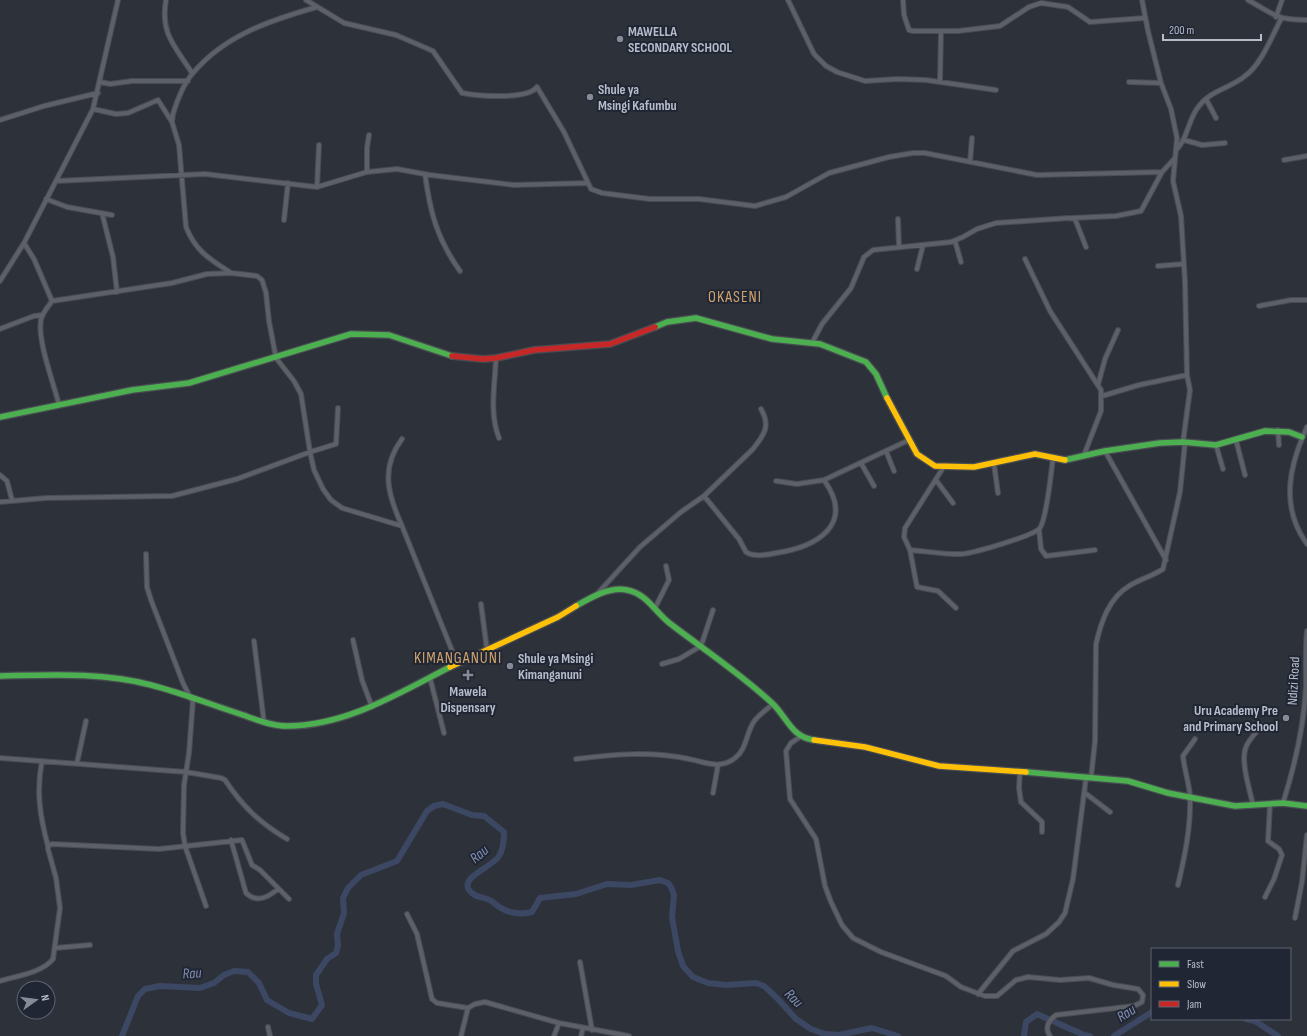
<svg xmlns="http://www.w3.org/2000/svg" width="1307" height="1036" font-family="'Sofia Sans Condensed',sans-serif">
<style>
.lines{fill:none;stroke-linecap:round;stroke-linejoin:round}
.river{stroke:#3c4863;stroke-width:6}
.street-casing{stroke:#494c52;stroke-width:6}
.fast-casing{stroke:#494c52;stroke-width:8}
.slow-casing{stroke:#494c52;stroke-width:8}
.jam-casing{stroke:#494c52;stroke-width:8}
.street{stroke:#5d6068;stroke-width:4}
.fast{stroke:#4caf50;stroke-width:5.5}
.slow{stroke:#ffc107;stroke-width:5.5}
.jam{stroke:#c62828;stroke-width:5.5}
.poi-dot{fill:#878b97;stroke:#202634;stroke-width:1.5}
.labels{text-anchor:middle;stroke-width:4;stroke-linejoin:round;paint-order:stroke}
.poi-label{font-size:14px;font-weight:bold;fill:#b7bcca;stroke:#202634;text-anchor:start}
.street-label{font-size:14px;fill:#b7bcca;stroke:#202634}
.water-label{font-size:15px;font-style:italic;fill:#818faf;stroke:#202634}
.quarter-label{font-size:16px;letter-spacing:1px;fill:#d0a36c;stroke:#202634}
</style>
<rect width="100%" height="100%" fill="#2d3139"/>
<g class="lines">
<path class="river" d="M1246,1019L1255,1021L1278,1036
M122,1036L138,996L145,989L160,986L200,988L214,983L224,975L234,971L248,972L259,983L267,1000L289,1013L312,1019L322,1005L316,984V975L327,959L336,953L338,946L337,934L344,913L343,898L348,888L361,875L397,861L427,811L434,806L443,804L472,815L484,816L504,832C504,839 503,850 499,856C494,866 460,877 469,890C475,899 485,896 493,902C504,912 517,916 532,912L540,898L576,894L607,884L631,885L660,880L668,883L671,887L674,895L672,917L678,951L683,966L693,977L708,983L726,985L756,983L764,986L777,998L796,1019L811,1029L825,1034L839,1035L872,1028L898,1036
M1024,1036L1026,1022L1037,1014L1084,1035L1090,1036
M1114,1036L1152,1012"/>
<g class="street-casing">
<path id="street" d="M166,0C160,34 175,46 192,73
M306,0L344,23L396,35L433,51L462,93C477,96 528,100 537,87L564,132L591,189L602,193L650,199H699L755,206L786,197L829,173L889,157L913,153H925L1037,175L1162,172L1175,158
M788,0L814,54L826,66L837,72L865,81L898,79L926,80L996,90
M903,0L904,15L909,30L913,31H958L1000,26L1029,7L1041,3L1068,7L1090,22L1145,18
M1142,0L1148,31L1161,83L1171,109L1177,138L1173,181L1181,216L1185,282L1187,375L1190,390L1183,442
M1248,0C1274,14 1275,20 1307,20
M1276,17L1282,0
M940,81L941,32
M100,82L110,84L132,81H188
M1129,82L1161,83
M1206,99L1216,118
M93,109L116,114L128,113L158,100L172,122
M0,120L44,106L98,93
M1184,140L1202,145L1225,143
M1177,149C1188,138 1188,119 1199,106C1211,90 1231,88 1245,76C1261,65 1272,36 1281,19
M1284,160L1307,156
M970,162L972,138
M367,172V148L369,135
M425,174C430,212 437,239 460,271
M56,181L205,174L317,187L367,172L397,169L430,175L514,185L588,183
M317,187L319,145
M46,199L67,207L112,215
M102,213L113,257L117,292
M1072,218L1116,216L1141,211L1162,172
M898,219L899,247
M284,220L288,183
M955,241L961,262
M24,243L34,259L52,301
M1025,259L1050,311L1101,390V411L1084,455
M1158,266L1183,264
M917,269L923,245
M231,273C210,259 196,252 186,227L179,145L172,122L173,114C177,101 184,83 193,73C225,35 271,20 317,7
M0,281L24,243L93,109L118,0
M1259,306L1291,300H1307
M0,329L34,316L43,315
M812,343L822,324L851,288L864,257L873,250L951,242L963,237L977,229L996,223L1069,218L1075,219L1086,247
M496,358C495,384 489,413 499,438
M1098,385L1105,359L1118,330
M1102,396L1139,385L1187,375
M59,405C54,384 37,340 41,320C42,313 48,307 52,301L172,283L207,274L231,273L257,276L262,280L266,293L269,321L276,358L294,381L301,394L310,452L314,470L323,489L331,500L342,508L402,526L457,663
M1307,427C1289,466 1280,507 1307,544
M1278,430L1279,445
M1236,440L1245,475
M1216,445L1223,469
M886,451L894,471
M1105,451L1166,560
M861,463L874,486
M994,464L998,493
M943,468L905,528L904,537L910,550L917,587L938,591L956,608
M0,475L7,481L12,500
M936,480L953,503
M776,481L797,484L824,480L909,440
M704,496L739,539L746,552C753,557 767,555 776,553C816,547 856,525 824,480
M0,502L46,498L172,496L237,479L310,452L336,444L338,408
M402,526C388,495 380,468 402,439
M1039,529L1041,549L1046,556L1095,550
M910,550C926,551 947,555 962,554C973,553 1034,536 1040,528C1047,517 1051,473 1053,458
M146,554L147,587L151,600L183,683L191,699
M596,595L640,547L681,512L704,496L753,449C764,435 771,426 761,409
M481,604L487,650
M655,608L669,580L666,566
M353,640L362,680L372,707
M254,641L264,722
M662,664L679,659L701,646L713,610
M430,678L444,733
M193,700L189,753L184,785L183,833L185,846L206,906
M800,737L791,743L786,751L790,799L816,839L825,886L831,902L842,925L853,938L881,952L946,976L961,987L985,996H997L1016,980L1028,977L1060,980L1089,978L1113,985L1138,989L1143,995L1142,1002L1134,1006L1056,1015C1049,1020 1044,1028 1050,1036
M0,758L186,772L221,778L225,780C243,807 260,823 287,839
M576,759C614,754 651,751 689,759C705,762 720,770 735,758C746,750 746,735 753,723C757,716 766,710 773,704
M42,761C36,791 40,817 48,846
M77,763L86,721
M1020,771L1019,788L1021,802L1042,822V832
M1091,778L1095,741L1096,644C1101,622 1109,598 1129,586C1140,579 1153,576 1163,569L1180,492L1185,443
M713,793L718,765
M1085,793L1110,812
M1283,803C1295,765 1304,726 1306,686C1306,668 1305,649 1307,631
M1253,805C1250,791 1240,760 1246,747C1249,739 1257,732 1262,725
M231,840L246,893C257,903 267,898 278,889
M1178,885C1185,855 1191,827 1190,796C1189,782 1184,769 1183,756L1195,739
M1265,897L1274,879L1282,855L1279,849L1268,841L1270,805
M407,914L417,934L432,999L437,1003L468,1008
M1295,918L1302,882L1307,835
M55,948L90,945
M580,962L592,1030
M0,981C16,976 42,973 53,959L60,908L56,878L48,849V846L52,844L159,849L242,840L252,865L260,870L289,899
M978,994L1013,951L1046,934L1059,922L1065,913L1073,879L1086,778
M268,1027L270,1036
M461,1036L468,1008L475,1004L485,1002L559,1023L629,1036
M554,1036L559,1023
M581,1036L583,1028"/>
</g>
<g class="fast-casing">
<path id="fast" d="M655,327L667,322L696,318L772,339L820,344L866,362L876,374L887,398
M0,417L132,390L189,383L351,334L389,335L452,356
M1065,460L1105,451L1160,443L1183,442L1216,445L1265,431L1289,432L1302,437
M576,606C590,598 610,586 627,590C648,594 656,614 672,625C706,651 741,674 772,703C787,717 791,737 814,740
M0,676C50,675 101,672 151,685C182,693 212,705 243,715C257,720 272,726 287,726C346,726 399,693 450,667
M1026,772L1128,781L1168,793L1235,806L1283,803L1307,806"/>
</g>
<g class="slow-casing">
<path id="slow" d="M887,398L917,454L935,466L974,467L1035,454L1065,460
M450,667L558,617L576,606
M814,740L865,747L939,766L1026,772"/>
</g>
<g class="jam-casing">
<path id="jam" d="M452,356L483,359L496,358L534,350L610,344L655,327"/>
</g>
<use href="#street" class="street"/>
<use href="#fast" class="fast"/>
<use href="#slow" class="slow"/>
<use href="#jam" class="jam"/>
</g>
<g class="poi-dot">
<circle cx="620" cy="39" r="4"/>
<circle cx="590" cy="97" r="4"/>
<circle cx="510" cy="666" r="4"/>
<path d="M466 669h4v4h4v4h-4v4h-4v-4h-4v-4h4z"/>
<circle cx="1286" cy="718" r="4"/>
</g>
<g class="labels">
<g class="poi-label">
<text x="628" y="36">MAWELLA<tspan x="628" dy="16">SECONDARY SCHOOL</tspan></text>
<text x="598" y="94">Shule ya<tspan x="598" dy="16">Msingi Kafumbu</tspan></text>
<text x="518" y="663">Shule ya Msingi<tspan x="518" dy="16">Kimanganuni</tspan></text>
<text x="468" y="696" text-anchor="middle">Mawela<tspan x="468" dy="16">Dispensary</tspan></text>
<text x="1278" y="715" text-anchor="end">Uru Academy Pre<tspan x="1278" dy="16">and Primary School</tspan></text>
</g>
<g class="street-label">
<text transform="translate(1293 681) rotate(-87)" y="5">Ndizi Road</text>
</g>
<g class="water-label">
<text transform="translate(479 854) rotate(-40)" y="5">Rau</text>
<text transform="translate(192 973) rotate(-3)" y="5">Rau</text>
<text transform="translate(794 998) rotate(46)" y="5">Rau</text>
<text transform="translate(1126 1013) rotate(-32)" y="5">Rau</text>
</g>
<g class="quarter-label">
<text x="735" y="302">OKASENI</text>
<text x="458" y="663">KIMANGANUNI</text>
</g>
</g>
<rect x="1151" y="948" width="140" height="72" fill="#202634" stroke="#5c6270"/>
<rect x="1159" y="961" width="20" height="6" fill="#4caf50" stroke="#5c6270"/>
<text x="1187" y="968" font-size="12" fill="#b7bcca">Fast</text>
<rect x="1159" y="981" width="20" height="6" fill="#ffc107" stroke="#5c6270"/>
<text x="1187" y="988" font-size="12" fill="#b7bcca">Slow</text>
<rect x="1159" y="1001" width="20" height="6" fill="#c62828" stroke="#5c6270"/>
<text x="1187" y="1008" font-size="12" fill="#b7bcca">Jam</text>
<g transform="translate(36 1000) rotate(76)"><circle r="19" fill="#202634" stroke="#5c6270"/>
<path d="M0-3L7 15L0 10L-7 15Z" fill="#878b97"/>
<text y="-6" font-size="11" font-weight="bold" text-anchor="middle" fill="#b7bcca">N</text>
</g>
<path d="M1163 34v6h98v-6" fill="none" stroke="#b7bcca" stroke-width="2"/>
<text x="1169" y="34" font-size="12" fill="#b7bcca" stroke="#202634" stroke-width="3" paint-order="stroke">200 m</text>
</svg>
